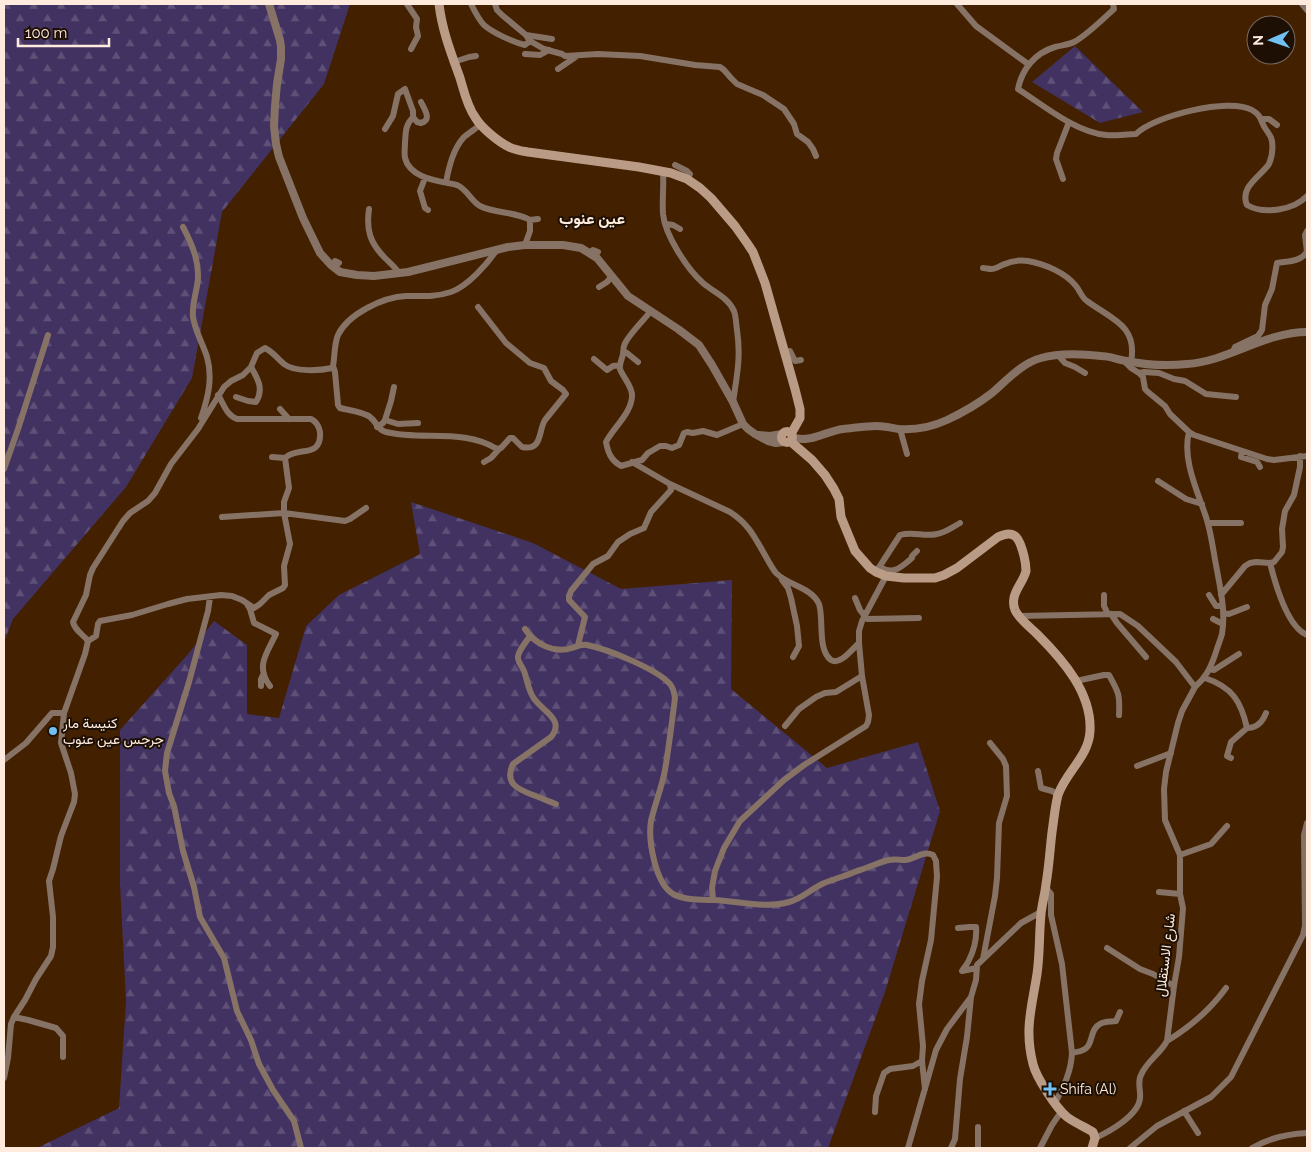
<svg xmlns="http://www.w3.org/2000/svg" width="1311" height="1152" font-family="Raleway,Vazirmatn,sans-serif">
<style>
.forest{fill:url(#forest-firs)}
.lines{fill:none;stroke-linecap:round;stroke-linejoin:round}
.minor{stroke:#867366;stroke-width:6}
.tertiary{stroke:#867366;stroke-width:8}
.secondary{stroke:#ba9c86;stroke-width:9}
.poi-dot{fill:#70c1f4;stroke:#1e0f04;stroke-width:2}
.labels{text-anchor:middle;stroke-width:4;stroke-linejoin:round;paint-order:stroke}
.poi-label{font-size:14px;fill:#ffebde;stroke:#1e0f04;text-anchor:start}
.street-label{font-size:14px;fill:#ffebde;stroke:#1e0f04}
.quarter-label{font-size:16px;font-weight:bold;fill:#ffebde;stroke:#1e0f04}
</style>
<defs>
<pattern id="forest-firs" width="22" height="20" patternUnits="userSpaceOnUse" patternTransform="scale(1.25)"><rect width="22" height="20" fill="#423261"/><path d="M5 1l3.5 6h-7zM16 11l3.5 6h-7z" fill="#5e5077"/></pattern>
</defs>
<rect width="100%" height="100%" fill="#432000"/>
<path class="forest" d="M4,4H350L324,84L222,212L192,378L126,487L13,619L4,642Z
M1075,46L1143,112L1100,123L1032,82Z
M411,502L533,543L621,589L732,580L731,689L827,768L918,742L940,811L885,992L828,1148H37L119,1108L126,1001L120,884V730L189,653L214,621L247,645V714L279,718L306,626L339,595L420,554Z"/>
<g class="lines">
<path class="minor" d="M407,4L417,19L416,27L418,36L411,49
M471,4C474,10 479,20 484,25C493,33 513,42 525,45L530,41
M495,4L497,10L502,15L526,35L530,41L544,49L562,54L565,56L598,54L640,56L695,65L720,67L724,70L731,78L737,84L763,95L784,109L794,124L797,134L808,142L813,149L816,156
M957,4L976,26L1028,64
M1113,4L1114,9C1104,18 1086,36 1074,42C1068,45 1062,45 1055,47C1035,53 1022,69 1018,89C1043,105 1075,132 1106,135C1116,136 1126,134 1136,134C1154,116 1229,97 1252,110C1262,116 1260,120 1265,128C1268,133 1271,135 1272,141C1273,148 1272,157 1269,164C1261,176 1239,187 1247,205C1264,215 1294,210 1307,196
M1302,4L1307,10
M526,35L552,39
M525,54L540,55L549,50
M454,62L469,57L476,56
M558,69L577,56
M413,117L417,122L421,123C432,120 425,110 421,102
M1262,119H1269L1277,125
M385,129L393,116L398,94L405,89L413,111V117C405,126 406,131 405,142C405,147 404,153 405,158C410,179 440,181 457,185C467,189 471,201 480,206C496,214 515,211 530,220V231L525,245
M675,165L687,171L690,174L687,179
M663,172C664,186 662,200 663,214C665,235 687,269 703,283C713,292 728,297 734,311C736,316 736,324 737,330C741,357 737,375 733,402
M425,178L420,191L425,208L428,210
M1063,179L1056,159L1057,153L1069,122
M446,182C449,167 453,149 464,137C469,133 475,129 480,125
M369,209C366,230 370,243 385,258C390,263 395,267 399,273
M530,220L538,219
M666,224L673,225L680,229
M183,227C193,246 201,265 197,286C195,297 192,306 193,317C195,331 203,344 207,357C213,378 208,398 201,418
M590,252L593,250L598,252
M331,265L335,261L339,263
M983,268C984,268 990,269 991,269C996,269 1001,265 1005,264C1013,260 1020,260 1028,261C1044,264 1065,272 1076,286C1080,291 1082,298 1087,301C1111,319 1138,325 1131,362
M599,287L607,282L612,276
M650,312C644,320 626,337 624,346C623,348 624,351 623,354C622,359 619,364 620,369C623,377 631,385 632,394C633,412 613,428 606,442C608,453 611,460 621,466L642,460L648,453L660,446H666L672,448L679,445L684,433L687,432L693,433L703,431L717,435L743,424
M623,352L627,353L638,362
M784,352L790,351L795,361L801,360
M1232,353L1235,347L1258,336L1262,330L1265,305L1272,289L1277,263C1288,261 1300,262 1307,252L1305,235L1307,231
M1058,355L1065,363L1075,367L1085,373
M594,359L607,370L613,366L620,365
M1123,360L1131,368L1139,373L1143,377L1145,389L1148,392L1165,406L1170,414L1189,432C1182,459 1197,490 1206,517C1211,532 1213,549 1216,565C1220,587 1226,611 1222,634C1220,641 1217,648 1215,655C1210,669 1206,677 1195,687
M333,366L335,372L338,405L340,408C348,410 364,412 370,417C377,422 377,430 386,432C422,441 464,428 497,449L501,448L510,438H513L522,447C543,451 538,431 545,420L566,394L563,390L551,381L544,368L530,363L506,343L478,307
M1139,373L1144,372L1159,373L1174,379L1185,381L1206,394L1236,397
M236,397L248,401L256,402C264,389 258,379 251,367
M280,409L289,419
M385,420L391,401L394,387
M377,427L383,423L385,420L398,424L418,423
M900,429L907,454
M1189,432L1194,435L1267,459L1274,460L1307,456
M1242,451L1241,457L1257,462L1260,467
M272,457L285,458
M484,462L491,458L499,449
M4,469L18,429L48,335
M1158,481L1186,499L1202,504
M670,484L730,512C750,525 755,538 766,557C769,562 772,568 776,573C789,586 811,587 819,604C824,618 817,650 831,660C840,666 852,649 859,643
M222,517L284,513L345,521L350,519L366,508
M1208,523H1241
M1270,563C1275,583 1287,627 1307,635
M879,567C894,575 900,568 912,558V556L917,551
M876,572L900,535C912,531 925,537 937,534C945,533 953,527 960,523
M782,580L788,588L791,598L797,626L799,646L793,657
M1104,595V606L1108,614
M1209,595L1216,606H1222
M1221,595L1245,566L1250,563L1256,562L1270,563L1274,562L1282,552L1283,547L1282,529L1285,511L1294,495L1300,467V456
M210,597L208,611L189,682L167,753L165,771L169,793L174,806L183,851L194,887L200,917L224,958L237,1011L251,1040L259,1064L273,1090L294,1121L301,1148
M855,598L860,610L867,619L919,618
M247,604L250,609L254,623L276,634C267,653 255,666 270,686
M1223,613L1229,614L1247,607
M1111,614L1117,623L1146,657
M1019,616L1120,614L1138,626L1176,662L1195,687L1182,711L1178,723L1166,772L1164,789L1165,820L1180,855V894L1183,908L1179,957L1174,986L1167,1041C1160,1054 1146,1062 1141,1075C1137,1082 1141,1091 1140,1098C1139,1115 1109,1132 1095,1138
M1213,619L1223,624
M525,629C535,644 554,654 572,648C578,646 580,644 587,645C607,649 657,669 670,684C674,689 674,693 675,698C672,722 669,746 665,770C662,787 655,803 651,821C648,840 655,883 673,894C684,900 701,900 714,900C738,901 765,909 789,902C801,899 810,890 822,884C833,879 846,876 857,871C868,868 879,862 889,860C894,859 900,860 905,860C915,859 923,850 933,855L936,861L937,877L931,940L922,981L919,1004L923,1046L922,1061L925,1089
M530,636C526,642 519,650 518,656C517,661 522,666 524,671C527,679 528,689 533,697C541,711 566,719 551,737L513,764C504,783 517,789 533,795C541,798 548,801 556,804
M88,641L96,636L98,624L100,621L132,615L168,604L187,599L221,595L232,596L242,600L254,608L260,604L269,595L283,588L285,585L284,566L290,544L284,513V502L289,488L285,458C297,446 322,459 320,432C319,426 317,422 311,419H237C226,415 224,404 218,395
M578,645L585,617L569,600V596L571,591L593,564L608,556L618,542L630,534L644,528L651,512L671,490L670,484L632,462
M1210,669L1214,670L1239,654
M1205,678C1232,687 1241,701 1247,728L1231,742L1227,756L1231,758
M1076,681L1104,675H1109C1119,693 1120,695 1119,715
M261,686V679L263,675
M785,726L799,709L816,697L825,693L836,692L862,676
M1247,728C1257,728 1263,721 1266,713
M4,760L26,743L52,713H64
M1137,766L1171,753
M1038,771L1041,788L1052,791L1058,795
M1180,855L1211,844L1227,826
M1046,888L1051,894V915L1062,964L1072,1053C1071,1072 1064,1086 1055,1103
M1159,892L1180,894
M713,900L712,888L715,871L724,848L740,821L784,780L804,765L866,726L868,722L869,715L862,676L859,643V631L862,621L886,576
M958,928L970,927H976C977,939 974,950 969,960C967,965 964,967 962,971L977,968
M1107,948L1140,969L1153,974L1174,986
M983,959L995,896L997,878L999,823L1007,796L1006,766L1003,759L990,743
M14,1017L28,1020L56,1028L63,1036V1057
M1167,1041C1190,1027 1210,1010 1226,988
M1072,1053C1075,1052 1080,1052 1083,1050C1094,1046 1089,1029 1100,1024C1105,1021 1111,1022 1116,1021L1120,1012
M4,1078L8,1058L11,1024L14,1017L25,1000L36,979L51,956L53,947V917L49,881L53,869L61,836L74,802L75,794L71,773L61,743L64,713L85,654L88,641C83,634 75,631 73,622L86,595L90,575L93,568L123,521L130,513L148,501L155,493L171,464L198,429L224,387L231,381L243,375L251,367L257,353L265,348C273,352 277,358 284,364C294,372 319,371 332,368L333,366C335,356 334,344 338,335C348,314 383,297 406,296C422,296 436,297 451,292C468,286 487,264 496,251
M1184,1111L1198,1133
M875,1112L876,1096L884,1073L890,1069L913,1066L922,1061
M908,1148L936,1050L947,1029L971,997
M951,1148L955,1139L960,1079L967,1037L971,997L976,980L977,965L1021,923L1041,912
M978,1148V1127
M1040,1148L1052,1125L1061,1112
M1130,1148L1157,1126L1211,1097L1231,1077L1303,935L1305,926L1304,835L1307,823
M1252,1148C1269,1138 1287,1134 1307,1133"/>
<path class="tertiary" d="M269,4L280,40L281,47V59L277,84L275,106L274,126L276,144L279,157L303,218L320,253L331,265L340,272L357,275L374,276L408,272L508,247L525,245H563L581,248L597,258L628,296L678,329L699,345L712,365L733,402L743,424L748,429L755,434L768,441L776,443L784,442
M759,435L770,436L782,434
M792,437C809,444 826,431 843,429C854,428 866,426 877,426C884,426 892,428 899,429C916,430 932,427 947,420C962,413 979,403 992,393C1007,380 1022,363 1041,358C1058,353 1083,354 1101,356C1110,356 1118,360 1127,361C1146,365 1168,366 1187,364C1229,361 1265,332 1307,332"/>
<path class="secondary" d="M439,4C442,30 451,53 460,78C464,91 467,106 475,117C481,128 499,142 509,147C515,150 522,151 528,152L639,167L671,173L687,179L700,188L711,198L735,226L747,243L753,252L765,283L795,389L800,409V418L791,434
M781.5 437a5.5 5.5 0 1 1 11 0a5.5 5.5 0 1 1-11 0Z
M790,441L812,460L825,475L834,489L839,499L841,517L855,551L870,568L876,572L886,576L904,578H935L944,575L957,568L998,537C1016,528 1020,540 1024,556C1025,560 1026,566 1026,571C1023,584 1009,594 1015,610C1019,619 1030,627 1038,635C1063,660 1092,693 1090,731C1089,756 1066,772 1058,795C1055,806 1054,819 1052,832C1050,849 1049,867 1046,884C1045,894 1042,904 1041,914C1039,934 1040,954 1037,974C1032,1007 1024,1029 1033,1064C1036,1077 1056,1108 1067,1117C1075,1123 1085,1127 1093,1132L1095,1138L1092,1148"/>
</g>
<g class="poi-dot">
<circle cx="53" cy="731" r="5"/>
<path d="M1047.5 1081.5h5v5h5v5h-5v5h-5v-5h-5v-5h5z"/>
</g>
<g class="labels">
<g class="poi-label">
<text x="63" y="728">كنيسة مار<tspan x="63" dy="16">جرجس عين عنوب</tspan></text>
<text x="1060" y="1094">Shifa (Al)</text>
</g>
<g class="street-label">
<text transform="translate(1165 955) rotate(-83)" y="5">شارع الاستقلال</text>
</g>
<g class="quarter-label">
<text x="592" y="224">عين عنوب</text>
</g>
</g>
<rect width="1311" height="1152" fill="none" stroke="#ffebde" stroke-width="10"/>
<g transform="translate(1271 40) rotate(268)"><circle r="24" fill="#1e0f04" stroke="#78675b"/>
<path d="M0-4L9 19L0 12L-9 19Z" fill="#70c1f4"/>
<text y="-8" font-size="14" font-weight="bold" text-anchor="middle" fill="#ffebde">N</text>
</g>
<path d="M18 38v8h91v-8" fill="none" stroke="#ffebde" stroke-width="2.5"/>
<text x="25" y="38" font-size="15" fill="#ffebde" stroke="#1e0f04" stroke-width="4" paint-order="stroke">100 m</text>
</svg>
